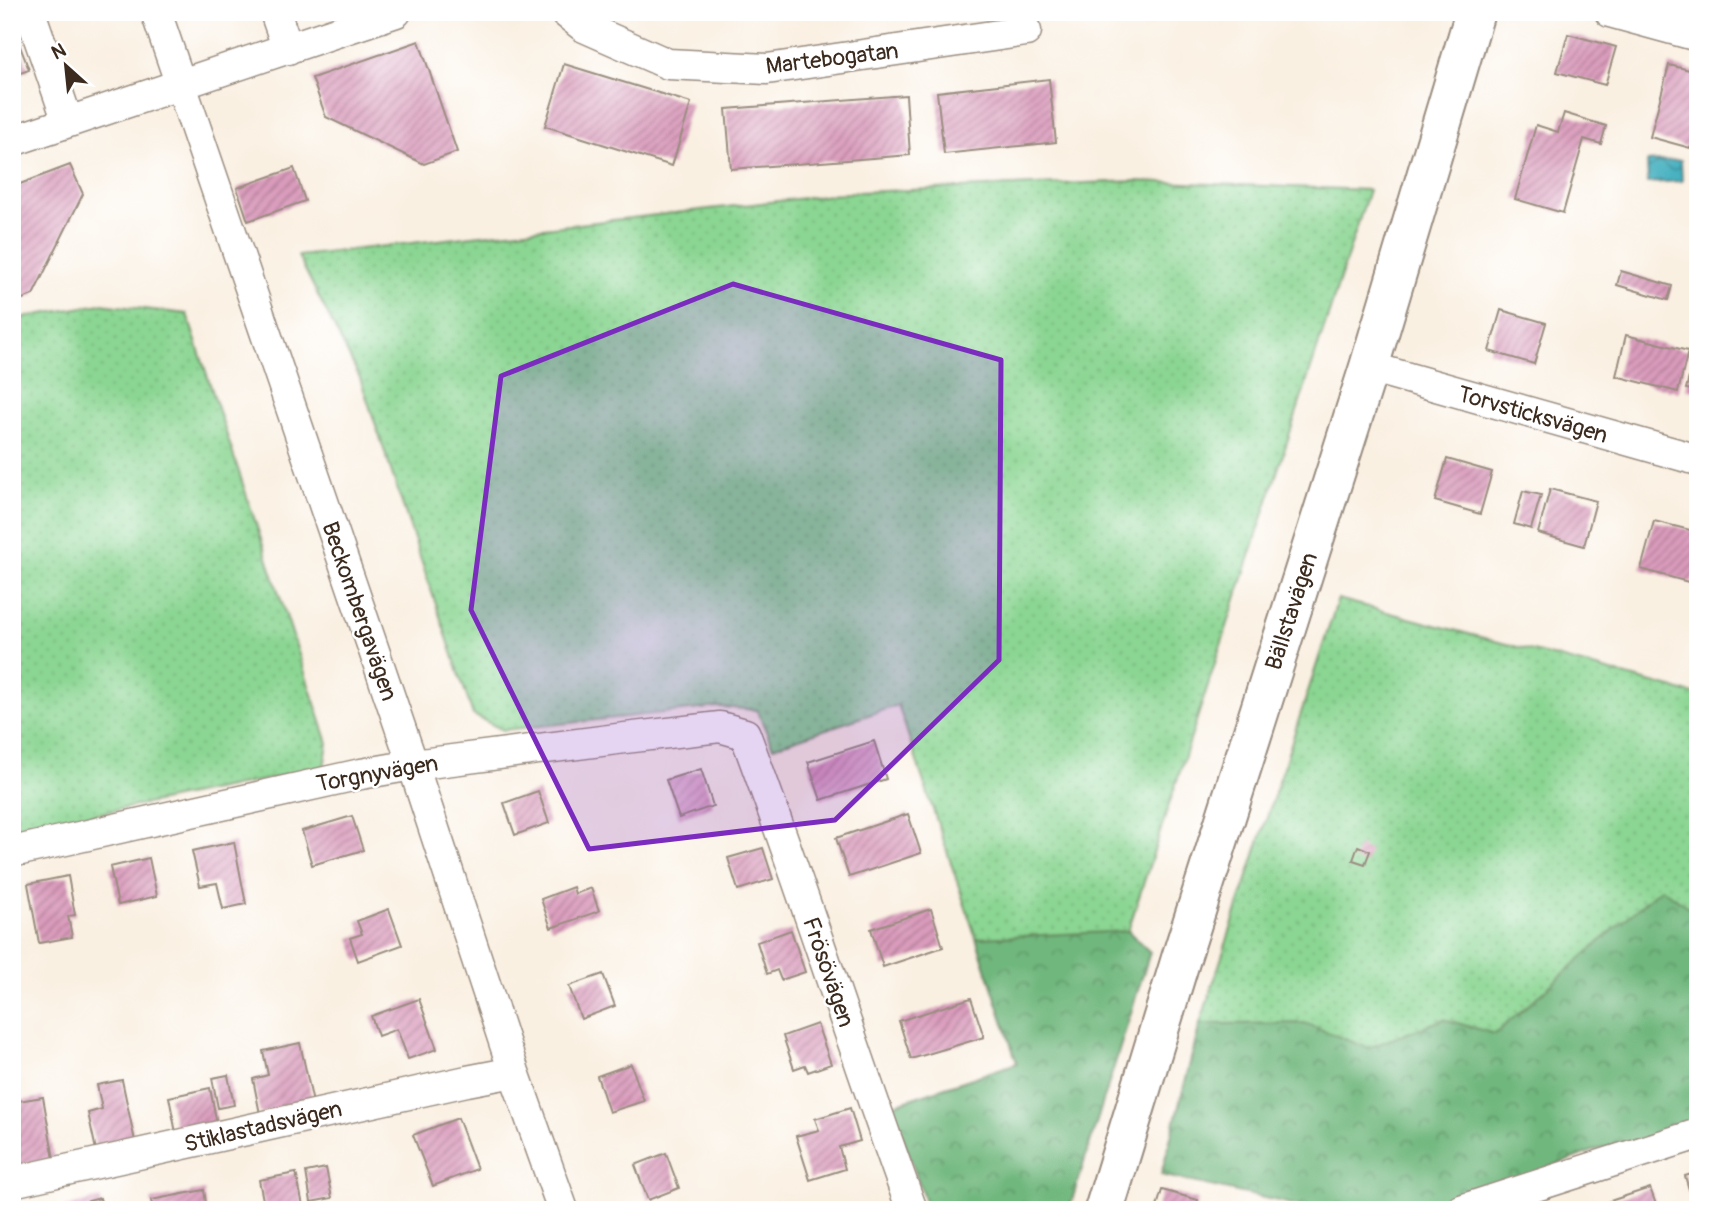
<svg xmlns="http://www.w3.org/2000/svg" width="1710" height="1222" font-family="Pangolin,sans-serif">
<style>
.forest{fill:url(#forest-crowns);stroke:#56704e;stroke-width:2}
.park{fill:url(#park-dots);stroke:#638058;stroke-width:2}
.water{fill:url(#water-waves);stroke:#3e6c6e;stroke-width:2}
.building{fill:url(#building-hatch)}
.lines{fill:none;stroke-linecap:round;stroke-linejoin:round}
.street-casing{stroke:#9a8d80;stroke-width:33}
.secondary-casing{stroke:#9a8d80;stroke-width:42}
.street{stroke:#fff;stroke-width:30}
.secondary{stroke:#fff;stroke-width:38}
.marked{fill:#7b2cbf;fill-opacity:0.2;stroke:#7b2cbf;stroke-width:5;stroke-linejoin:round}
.labels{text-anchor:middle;stroke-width:5;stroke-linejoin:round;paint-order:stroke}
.street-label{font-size:23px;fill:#3b2a1e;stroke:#fff}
</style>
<defs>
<pattern id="forest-crowns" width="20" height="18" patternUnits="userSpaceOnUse" patternTransform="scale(1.75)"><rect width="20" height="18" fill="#70b77d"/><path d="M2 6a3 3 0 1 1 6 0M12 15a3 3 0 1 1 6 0" fill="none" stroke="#5d9566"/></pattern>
<pattern id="park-dots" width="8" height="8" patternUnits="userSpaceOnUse" patternTransform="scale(1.75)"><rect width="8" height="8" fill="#8bd693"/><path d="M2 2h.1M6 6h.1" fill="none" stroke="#79b87e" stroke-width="1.8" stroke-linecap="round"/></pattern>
<pattern id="water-waves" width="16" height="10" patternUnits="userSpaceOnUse" patternTransform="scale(1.75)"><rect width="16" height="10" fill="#40aebe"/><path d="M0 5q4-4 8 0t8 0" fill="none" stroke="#378e9a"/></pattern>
<pattern id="building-hatch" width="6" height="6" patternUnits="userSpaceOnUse" patternTransform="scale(1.75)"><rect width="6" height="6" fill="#da9bbc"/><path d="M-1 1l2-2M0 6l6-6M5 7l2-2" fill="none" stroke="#b27f98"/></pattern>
</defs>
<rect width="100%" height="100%" fill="#fff"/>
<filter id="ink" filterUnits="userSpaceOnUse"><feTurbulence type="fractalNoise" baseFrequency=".0143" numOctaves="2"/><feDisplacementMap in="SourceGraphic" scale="14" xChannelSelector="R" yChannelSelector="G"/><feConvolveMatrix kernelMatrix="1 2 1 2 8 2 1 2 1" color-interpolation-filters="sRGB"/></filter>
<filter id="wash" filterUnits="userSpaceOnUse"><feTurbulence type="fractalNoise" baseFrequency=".00686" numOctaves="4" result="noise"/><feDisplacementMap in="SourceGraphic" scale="28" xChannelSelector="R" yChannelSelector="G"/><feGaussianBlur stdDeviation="1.57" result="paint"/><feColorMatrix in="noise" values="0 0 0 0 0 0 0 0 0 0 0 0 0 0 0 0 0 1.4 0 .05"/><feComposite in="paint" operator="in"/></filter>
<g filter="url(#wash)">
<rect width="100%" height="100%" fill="#faf0e2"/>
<path class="forest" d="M1661,887L1698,914V1126L1596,1150L1434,1210H1318L1161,1175L1200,1024L1305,1023L1368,1048L1444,1019L1495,1034Z
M1128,931L1150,952L1069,1210H928L892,1105L1017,1063L976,938Z"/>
<path class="park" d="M1135,181L1369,190L1128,931L976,938L898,705L773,747L757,710L719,707L503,730L473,715L360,378L298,256L857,192Z
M101,304L187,314L328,743L324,768L12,831V319Z
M1338,599L1698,695V914L1661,888L1495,1034L1444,1019L1368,1048L1305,1023L1200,1024Z"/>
<path class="water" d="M1681,160L1682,181L1648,183L1647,162Z"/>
<g id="blocks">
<path class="building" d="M12,25L29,70L12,76Z
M1568,34L1616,47L1605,85L1557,72Z
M419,41L457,152L424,164L326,117L312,78Z
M564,64L691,103L672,166L545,126Z
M1669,65L1698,72V136L1694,149L1650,137Z
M1049,79L1056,142L944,154L937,92Z
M906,95L910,155L731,169L726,109Z
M1564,113L1606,126L1601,144L1584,139L1563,213L1515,199L1536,125L1558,132Z
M70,165L83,194L33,295L12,303V187Z
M294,168L305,201L248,221L237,188Z
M1621,271L1672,286L1668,300L1617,285Z
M1501,310L1546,323L1534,364L1489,351Z
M1626,335L1688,351L1678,392L1616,376Z
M1694,358L1698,359V391L1686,389Z
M1447,459L1492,472L1480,514L1435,501Z
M1550,489L1596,501L1584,546L1538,533Z
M1523,491L1541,495L1531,529L1514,524Z
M1654,521L1698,532V560L1692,583L1641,569Z
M874,741L886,779L821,800L808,762Z
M701,769L713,806L679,818L666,780Z
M538,791L549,823L515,835L504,803Z
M908,814L921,853L849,877L836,838Z
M352,816L363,850L312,865L302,831Z
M234,842L246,904L223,909L217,883L200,886L192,851Z
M1358,846L1370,851L1365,864L1353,860Z
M763,848L773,879L738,890L728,858Z
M149,858L157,896L118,905L110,867Z
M68,876L75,915L68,916L72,937L39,943L28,884Z
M573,887L575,894L591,888L599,911L551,928L541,899Z
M389,909L402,945L358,961L350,938L362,934L357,921Z
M931,909L943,947L883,967L871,929Z
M791,930L805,972L781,980L777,970L767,974L757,942Z
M603,974L615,1006L581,1019L569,986Z
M971,998L984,1037L911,1059L899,1021Z
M419,999L437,1049L408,1059L397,1029L378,1036L371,1016Z
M817,1024L831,1064L808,1072L805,1065L794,1069L783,1036Z
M300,1043L313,1103L260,1114L253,1079L268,1075L263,1051Z
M631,1064L644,1101L609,1112L597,1076Z
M228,1075L234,1105L218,1108L212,1078Z
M122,1080L135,1141L96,1150L88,1113L102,1109L97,1085Z
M210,1088L217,1124L176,1133L169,1097Z
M43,1097L54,1159L13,1166L12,1102Z
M850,1108L860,1141L839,1147L845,1169L810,1180L796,1136L819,1130L815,1119Z
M458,1118L477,1169L433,1186L413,1135Z
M666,1153L679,1188L648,1200L635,1165Z
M326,1168L332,1198L311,1202L306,1172Z
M1698,1172V1210H1695L1685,1176Z
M296,1173L304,1210H265L259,1180Z
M1650,1188L1658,1210H1606L1604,1203Z
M204,1190L207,1210H153L151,1200Z
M1162,1190L1198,1200L1196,1210H1156Z
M100,1198L103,1210H59V1209Z"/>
</g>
</g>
<g filter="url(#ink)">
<use href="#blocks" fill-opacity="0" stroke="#9a8d80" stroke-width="2"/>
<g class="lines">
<g class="street-casing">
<path id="street" d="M30,12L68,122
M156,12L413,765L514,1072L563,1210
M275,12L288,49
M565,12L584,27L668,64L767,69L1026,31
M1610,12L1698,36
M12,141L396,12
M1369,367L1698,460
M12,852L361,774L413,765L625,738L720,727L745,734C804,892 854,1052 912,1210
M12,1182L467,1081L514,1072
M1461,1210L1698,1134"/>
</g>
<g class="secondary-casing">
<path id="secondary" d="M1104,1210L1182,955L1369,367L1475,12"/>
</g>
<use href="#street" class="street"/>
<use href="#secondary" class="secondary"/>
</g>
</g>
<path class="marked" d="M733,284L1001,360L999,660L835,820L589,849L471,610L501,376Z"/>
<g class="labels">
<g class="street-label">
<text transform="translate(832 58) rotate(-7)" y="8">Martebogatan</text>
<text transform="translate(1533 414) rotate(16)" y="8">Torvsticksvägen</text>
<text transform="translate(360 611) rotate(71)" y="8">Beckombergavägen</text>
<text transform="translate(1291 611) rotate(-72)" y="8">Bällstavägen</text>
<text transform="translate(377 773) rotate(-10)" y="8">Torgnyvägen</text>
<text transform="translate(829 972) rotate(71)" y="8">Frösövägen</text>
<text transform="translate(263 1126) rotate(-13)" y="8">Stiklastadsvägen</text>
</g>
</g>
<rect width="1710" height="1222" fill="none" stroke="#fff" stroke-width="42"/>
<g transform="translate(66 66) rotate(333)" stroke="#ffffff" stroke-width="5" paint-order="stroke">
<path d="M0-5L12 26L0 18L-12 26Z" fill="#3b2a1e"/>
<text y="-10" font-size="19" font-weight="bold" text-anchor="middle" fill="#3b2a1e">N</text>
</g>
</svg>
